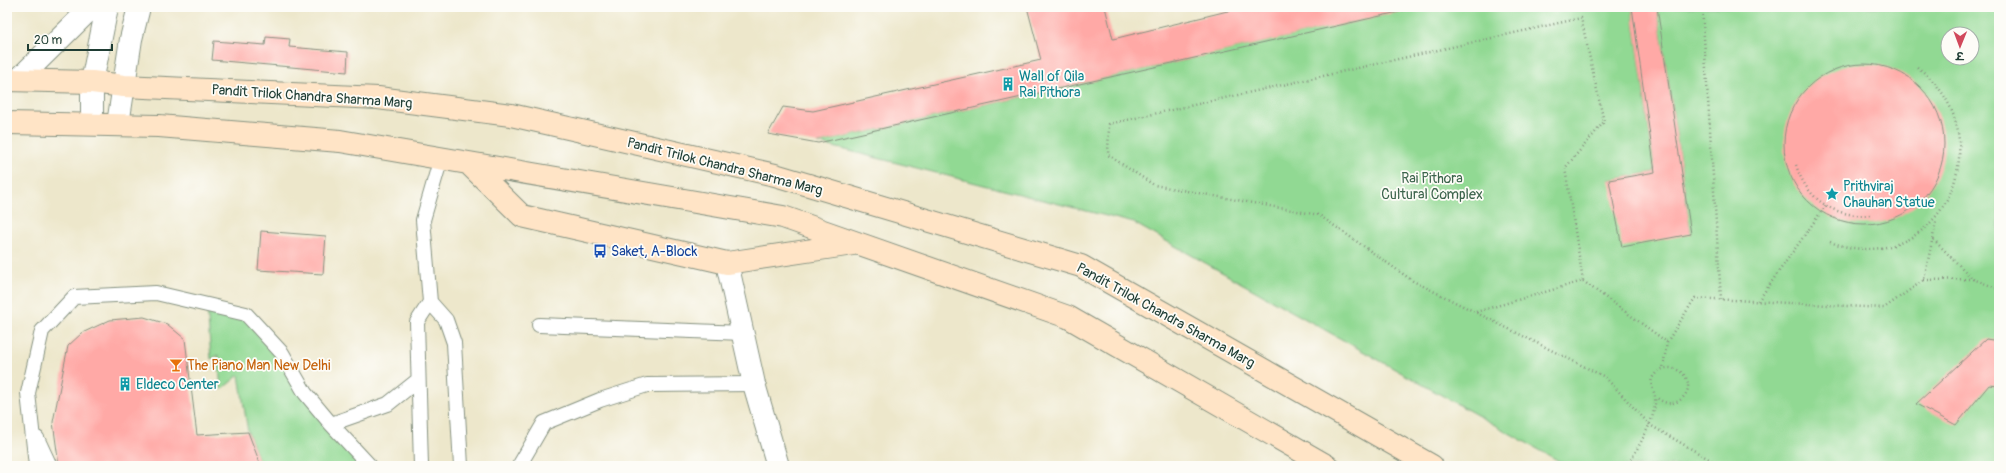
<svg xmlns="http://www.w3.org/2000/svg" width="2006" height="473" font-family="Pangolin,'Playpen Sans Deva',sans-serif">
<style>
.green{fill:#91d993;stroke:#588b64;fill-rule:evenodd}
.building{fill:#ffa9a6}
.lines{fill:none;stroke-linecap:round;stroke-linejoin:round}
.service-casing{stroke:#869280;stroke-width:16}
.tertiary-casing{stroke:#869280;stroke-width:24}
.secondary-casing{stroke:#869280;stroke-width:24}
.path{stroke:#869280;stroke-width:2.5;stroke-dasharray:1 3;stroke-linecap:butt}
.service{stroke:#fff;stroke-width:14}
.tertiary{stroke:#fff;stroke-width:22}
.secondary{stroke:#ffe4c6;stroke-width:22}
.labels{text-anchor:middle;stroke-width:3.5;stroke-linejoin:round;paint-order:stroke}
.culture-label{font-size:14px;fill:#0d838f;stroke:#fdfcf7;text-anchor:start}
.street-label{font-size:14px;fill:#1f3d34;stroke:#fdfcf7}
.park-label{font-size:14px;fill:#3c644c;stroke:#fdfcf7}
.transit-label{font-size:14px;fill:#164399;stroke:#fdfcf7;text-anchor:start}
.food-label{font-size:14px;fill:#c56008;stroke:#fdfcf7;text-anchor:start}
</style>
<rect width="100%" height="100%" fill="#fdfcf7"/>
<filter id="ink" filterUnits="userSpaceOnUse"><feTurbulence type="fractalNoise" baseFrequency=".025" numOctaves="2"/><feDisplacementMap in="SourceGraphic" scale="8" xChannelSelector="R" yChannelSelector="G"/><feConvolveMatrix kernelMatrix="1 2 1 2 8 2 1 2 1" color-interpolation-filters="sRGB"/></filter>
<filter id="wash" filterUnits="userSpaceOnUse"><feTurbulence type="fractalNoise" baseFrequency=".012" numOctaves="4" result="noise"/><feDisplacementMap in="SourceGraphic" scale="16" xChannelSelector="R" yChannelSelector="G"/><feGaussianBlur stdDeviation="0.9" result="paint"/><feColorMatrix in="noise" values="0 0 0 0 0 0 0 0 0 0 0 0 0 0 0 0 0 1.4 0 .05"/><feComposite in="paint" operator="in"/></filter>
<g filter="url(#wash)">
<rect width="100%" height="100%" fill="#ede7cb"/>
<path class="green" d="M1419,7H1632L1655,172L1609,180L1691,234L1657,7H1999V466H1568L1134,223L818,143ZM1948,34H1972V58H1948Z
M207,306L258,321L295,386L364,466H261L248,432L239,375L221,390L218,355L211,359Z"/>
<g id="blocks">
<path class="building" d="M1027,7H1105L1113,39L1244,7L1416,8L818,143L768,134L783,107L813,111L1041,60Z
M1632,7H1657L1691,234L1622,247L1609,180L1655,172Z
M266,37L290,39L289,47L348,52L347,72L212,60L214,41L265,45Z
M1784 144a80 80 0 1 1 160 0a80 80 0 1 1-160 0Z
M261,231L326,236L323,274L258,270Z
M144,317L167,324L185,339L197,435L248,432L261,466H59L53,422L68,346L82,333L110,320Z
M1986,339L1999,341V386L1989,385L1956,425L1916,404Z"/>
</g>
</g>
<g filter="url(#ink)">
<use href="#blocks" fill-opacity="0" stroke="#869280" stroke-width="1"/>
<g class="lines">
<g class="service-casing">
<path id="service" d="M441,158L423,220L430,302L446,320L454,343L461,466
M539,325L743,333
M331,424L388,404L418,380
M37,438L50,466
M36,466L28,393L42,331L74,297L156,293L246,314L282,353L305,393L331,424L370,466
M421,466L417,322L430,302
M519,466L544,423L600,400L647,385L754,384"/>
</g>
<g class="tertiary-casing">
<path id="tertiary" d="M18,80L92,7
M92,124V82L107,7
M118,124L131,39L139,7
M727,263L754,384L778,466"/>
</g>
<g class="secondary-casing">
<path id="secondary" d="M7,80L92,82L124,86L378,98L511,115L775,175L1081,266L1432,466
M7,123L159,126L340,141L783,217L1068,317L1327,466
M468,163L522,216L727,263L853,244"/>
</g>
<path class="path" d="M1702,7L1721,299
M1796,165C1807,200 1835,218 1871,215
M1830,242C1944,283 2006,132 1917,67
M1973,279L1999,289
M1924,280L1973,279L1933,239
M1583,281L1667,342L1663,368
M1758,301L1826,205
M1476,312L1583,281L1565,168L1604,122L1581,18L1109,124L1108,155L1154,185L1319,215L1413,281L1605,377L1650,425L1721,466
M1667,342L1695,298L1884,308L1924,280L1936,222
M1627,466C1637,449 1657,418 1655,398C1655,389 1646,383 1656,373C1671,359 1697,377 1685,395C1677,406 1665,405 1656,397"/>
<use href="#service" class="service"/>
<use href="#tertiary" class="tertiary"/>
<use href="#secondary" class="secondary"/>
</g>
</g>
<defs>
<g id="building-bare" transform="scale(1.08)"><path d="M-4-6H4V6H1V3H-1V6H-4ZM-2.5-4.3h1.7v1.8h-1.7ZM.8-4.3h1.7v1.8H.8ZM-2.5-1h1.7V.8h-1.7ZM.8-1h1.7V.8H.8Z" fill="#0f9aa8" stroke="#fdfcf7" stroke-width="2.5" paint-order="stroke"/></g>
<g id="sight-bare" transform="scale(1.08)"><path d="M0-6L1.8-2.2L6-1.7L2.9 1.2L3.7 5.4L0 3.3L-3.7 5.4L-2.9 1.2L-6-1.7L-1.8-2.2Z" fill="#0f9aa8" stroke="#fdfcf7" stroke-width="2.5" paint-order="stroke"/></g>
<g id="bus-bare" transform="scale(1.08)"><path d="M-5-6H5V4H4V6H2V4H-2V6H-4V4H-5ZM-3.5-4V0h7V-4ZM-3.5 1.2v1.5H-2V1.2ZM2 1.2v1.5H3.5V1.2Z" fill="#1a4fb4" stroke="#fdfcf7" stroke-width="2.5" paint-order="stroke"/></g>
<g id="bar-bare" transform="scale(1.08)"><path d="M-6-5H6L.8 .8V4.5H3.5V6h-7V4.5H-.8V.8Z" fill="#e8710a" stroke="#fdfcf7" stroke-width="2.5" paint-order="stroke"/></g>
</defs>
<g fill-rule="evenodd">
<use href="#building-bare" x="1008" y="84"/>
<use href="#sight-bare" x="1832" y="194"/>
<use href="#bus-bare" x="600" y="251"/>
<use href="#bar-bare" x="176" y="365"/>
<use href="#building-bare" x="125" y="384"/>
</g>
<g class="labels">
<g class="culture-label">
<text x="1019" y="81">Wall of Qila<tspan x="1019" dy="16">Rai Pithora</tspan></text>
<text x="1843" y="191">Prithviraj<tspan x="1843" dy="16">Chauhan Statue</tspan></text>
<text x="136" y="389">Eldeco Center</text>
</g>
<g class="street-label">
<text transform="translate(312 96) rotate(4)" y="5">Pandit Trilok Chandra Sharma Marg</text>
<text transform="translate(725 166) rotate(14)" y="5">Pandit Trilok Chandra Sharma Marg</text>
<text transform="translate(1166 315) rotate(29)" y="5">Pandit Trilok Chandra Sharma Marg</text>
</g>
<g class="park-label">
<text x="1432" y="183">Rai Pithora<tspan x="1432" dy="16">Cultural Complex</tspan></text>
</g>
<g class="transit-label">
<text x="611" y="256">Saket, A-Block</text>
</g>
<g class="food-label">
<text x="187" y="370">The Piano Man New Delhi</text>
</g>
</g>
<rect width="2006" height="473" fill="none" stroke="#fdfcf7" stroke-width="24"/>
<g transform="translate(1960 46) rotate(181)"><circle r="19" fill="#fdfcf7" stroke="#a4b0a9"/>
<path d="M0-3L7 15L0 10L-7 15Z" fill="#d1495b"/>
<text y="-6" font-size="11" font-weight="bold" text-anchor="middle" fill="#1f3d34">उ</text>
</g>
<path d="M28 44v6h84v-6" fill="none" stroke="#1f3d34" stroke-width="2"/>
<text x="34" y="44" font-size="12" fill="#1f3d34" stroke="#fdfcf7" stroke-width="3" paint-order="stroke">20 m</text>
</svg>
